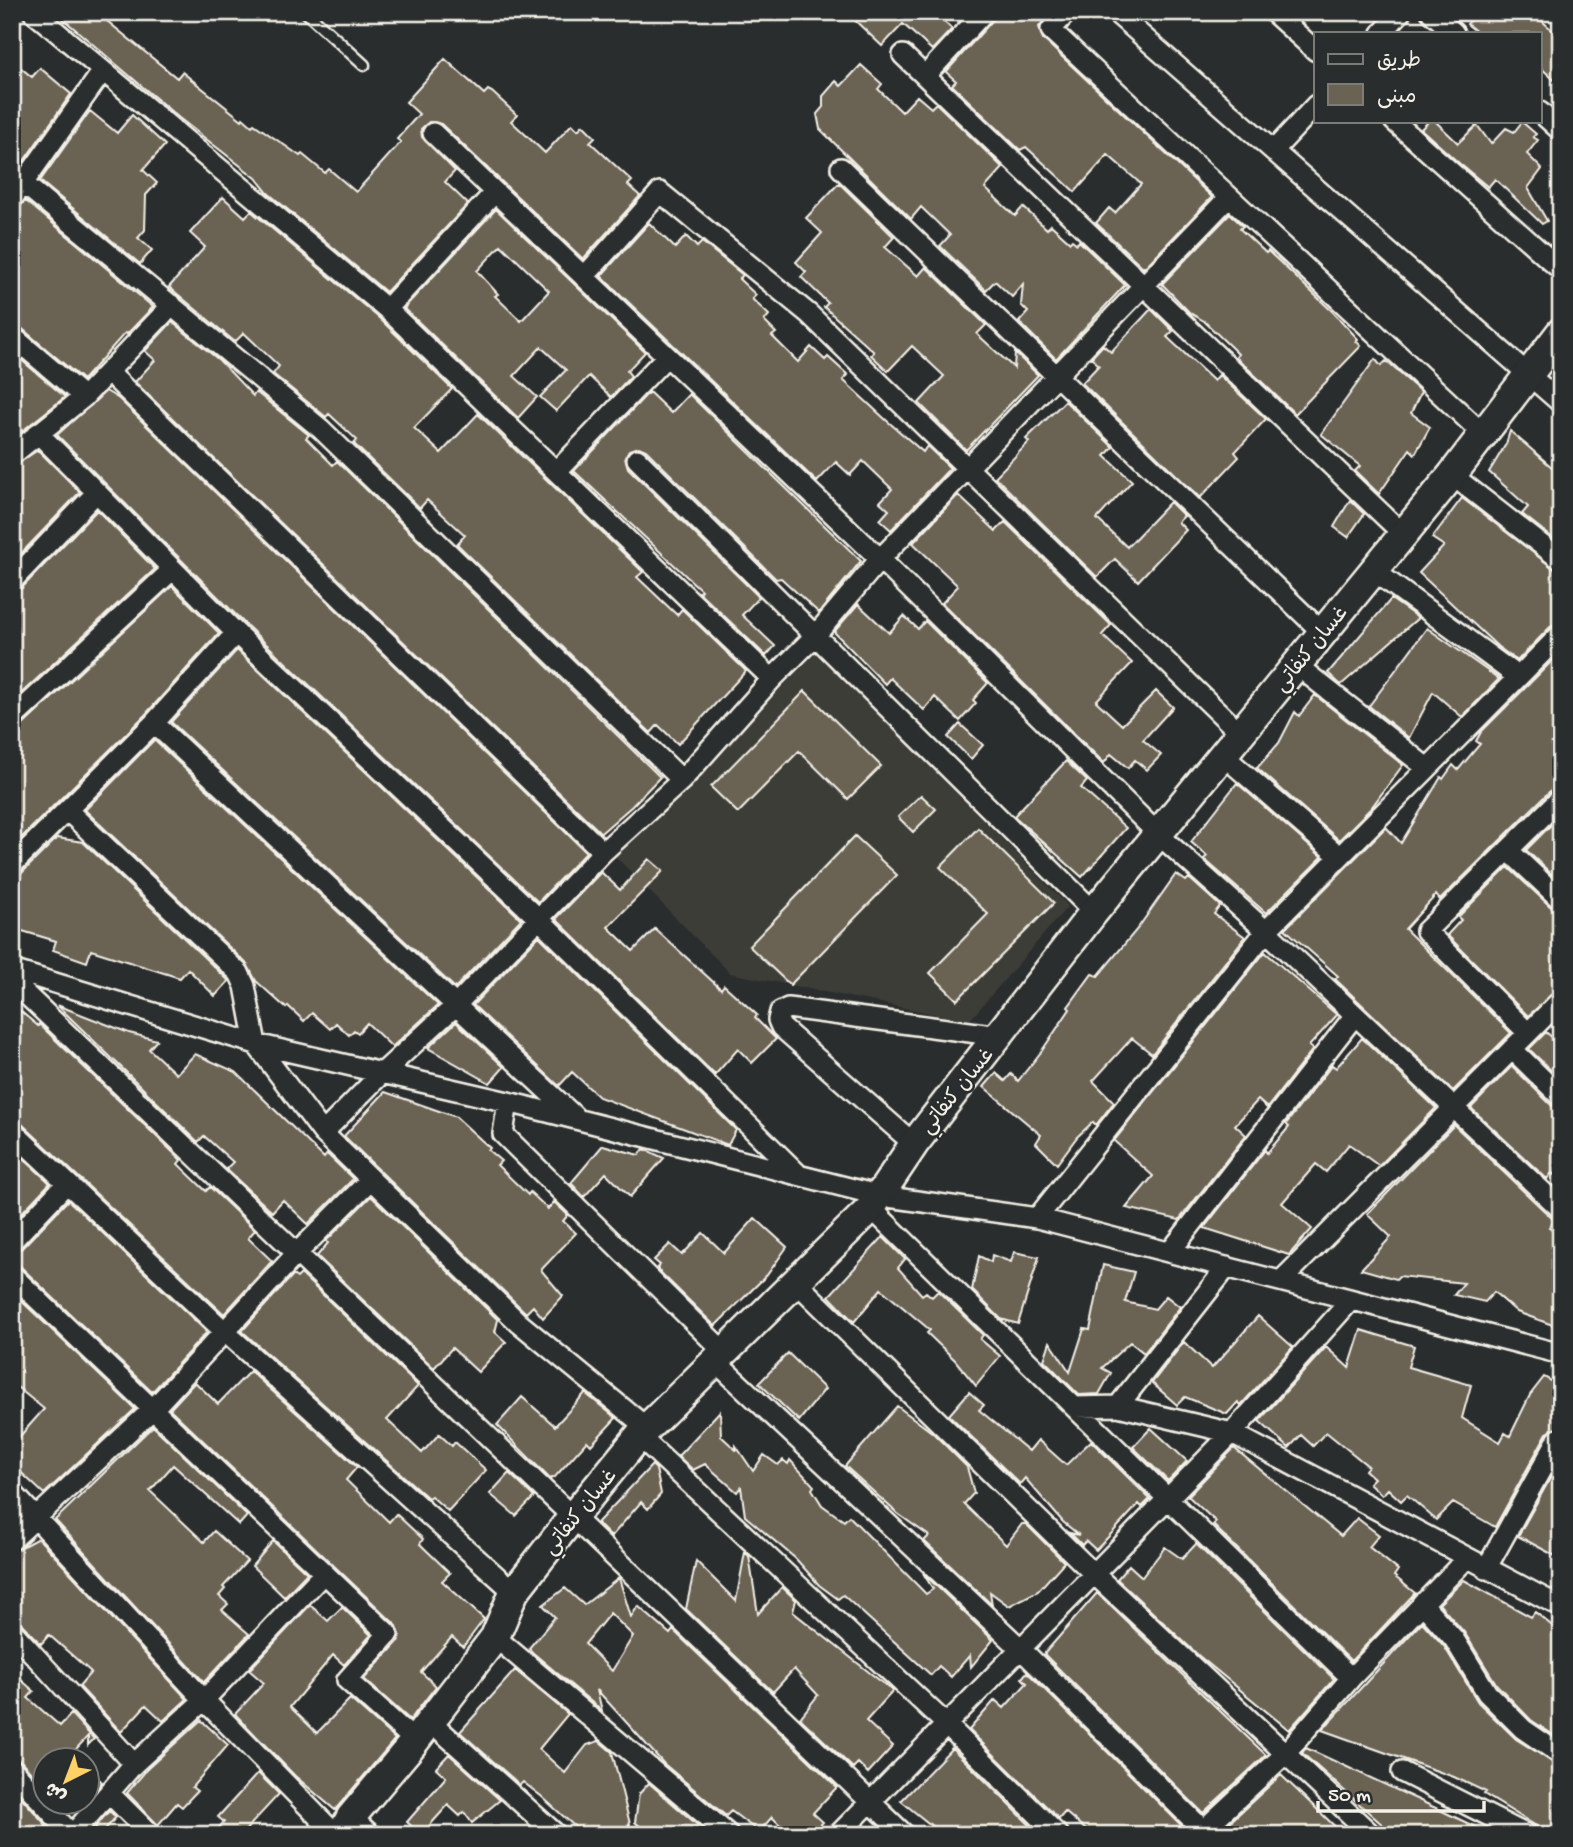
<svg xmlns="http://www.w3.org/2000/svg" width="1573" height="1847" font-family="'Gochi Hand','Playpen Sans Arabic',sans-serif">
<style>
.built{fill:#3d3d39}
.building{fill:#6a6252;stroke:#f4f1e8;stroke-width:2;fill-rule:evenodd}
.lines{fill:none;stroke-linecap:round;stroke-linejoin:round}
.lane-casing{stroke:#f4f1e8;stroke-width:15}
.street-casing{stroke:#f4f1e8;stroke-width:24}
.secondary-casing{stroke:#f4f1e8;stroke-width:33}
.lane{stroke:#2a2d2e;stroke-width:10}
.street{stroke:#2a2d2e;stroke-width:19}
.secondary{stroke:#2a2d2e;stroke-width:28}
.labels{text-anchor:middle;stroke-width:5;stroke-linejoin:round;paint-order:stroke}
.street-label{font-size:21px;fill:#f4f1e8;stroke:#2a2d2e}
</style>
<rect width="100%" height="100%" fill="#2a2d2e"/>
<filter id="ink" filterUnits="userSpaceOnUse"><feTurbulence type="fractalNoise" baseFrequency=".0143" numOctaves="2"/><feDisplacementMap in="SourceGraphic" scale="14" xChannelSelector="R" yChannelSelector="G"/><feConvolveMatrix kernelMatrix="1 2 1 2 8 2 1 2 1" color-interpolation-filters="sRGB"/></filter>
<g filter="url(#ink)">
<path class="built" d="M817,652L1068,906L969,1021L730,973L614,855Z"/>
<path class="building" d="M55,12H96L177,78L182,72L242,120L243,118L252,126L254,124L300,156L302,154L325,173L329,169L356,192L401,142L397,139L419,114L406,102L445,59L484,94L488,90L492,92L517,115L511,121L545,153L572,124L578,130L583,125L595,137L590,142L632,181L628,185L640,196L583,259L441,124L429,122L421,129L422,137L455,171L445,182L468,204L386,292L268,193L256,178L179,118Z
M846,12H933L952,29L932,50L903,24L882,46Z
M1000,12H1050L1039,27L1043,39L1212,197L1144,268L1096,223L1109,208L1115,213L1141,184L1108,155L1075,192L1026,147L1020,150L952,85L956,81L946,72Z
M1476,12H1532L1561,38V86L1540,67V33H1478L1467,24Z
M861,65L882,84L878,89L902,112L917,96L931,108L936,103L1003,168L985,188L1015,216L1023,207L1047,229L1051,225L1070,242L1072,240L1077,244L1079,241L1125,285L1056,359L1019,322L1028,312L1021,305L1023,284L1012,297L995,281L986,290L940,246L950,235L921,207L911,219L820,129L817,114L823,107V96L836,81L841,86Z
M21,68L32,77L40,68L71,94L21,165L12,162V79Z
M90,111L117,133L132,115L165,145L143,170L157,183L146,195L145,230L138,238L152,250L140,264L40,181Z
M1429,121H1435L1458,143L1477,125L1491,144L1506,128L1514,132L1522,122L1536,134L1533,137L1538,140L1527,154L1542,169L1528,188L1547,221L1542,224L1495,179L1488,187L1460,164L1421,129Z
M839,183L894,237L885,247L918,276L926,267L986,325L977,334L1014,368L1015,353L1038,375L966,450L919,403L944,376L912,346L888,371L871,355L874,352L824,307L828,303L801,277L806,272L796,262L822,233L806,218Z
M223,197L245,217L251,211L379,318L452,389L414,428L441,453L478,414L643,572L637,577L677,615L682,609L746,671L678,744L658,725L651,733L457,544L465,535L427,500L420,508L354,444L357,440L329,414L326,417L273,374L279,366L244,333L235,342L169,287L205,247L190,233Z
M26,201L153,307L127,334L125,333L83,380L20,327L12,324V211Z
M496,209L645,352L627,371L631,376L611,397L589,376L556,411L540,397L566,370L541,347L514,376L537,397L518,418L404,308ZM501,245L549,291L521,321L495,296L498,294L477,271Z
M1230,214L1243,226L1240,229L1266,253L1268,251L1334,313L1358,339L1356,341L1361,346L1295,414L1236,357L1238,354L1204,321L1190,313L1162,284Z
M649,223L675,248L686,236L697,247L702,242L743,275L739,279L756,295L752,299L769,315L764,321L776,333L772,336L798,362L811,347L825,360L828,357L848,375L843,380L885,419L923,452L927,446L950,468L891,530L880,520L889,510L880,502L892,489L863,461L850,475L836,462L817,482L601,276Z
M1151,309L1173,331L1167,337L1214,381L1219,375L1266,419L1235,452L1239,457L1200,498L1082,383L1099,365L1091,358L1103,345L1111,352Z
M172,322L219,360L253,396L256,392L309,435L306,438L333,465L337,461L660,777L632,806L601,833L135,382L155,360L145,351Z
M12,352L65,397L12,439Z
M1375,359L1381,366L1386,361L1421,392L1411,413L1430,427L1415,454L1410,449L1379,494L1355,471L1360,466L1321,434Z
M106,391L119,399L586,852L538,902L245,624L57,435Z
M649,392L671,413L689,394L861,561L819,613L781,578L776,579L646,450L639,447L629,450L625,457L628,468L759,597L742,615L775,646L766,656L699,592L701,590L574,471Z
M1065,401L1113,447L1105,456L1132,481L1097,519L1127,547L1170,502L1184,516L1178,522L1186,530L1138,581L1115,559L1097,577L995,477L1029,442L1026,439Z
M1510,431L1561,475V532L1554,539L1522,514L1528,507L1489,472L1506,444Z
M38,450L80,492L12,563V467Z
M958,495L996,531L1005,522L1111,625L1102,635L1132,663L1096,701L1122,725L1156,691L1173,707L1143,740L1161,755L1147,770L1135,760L1128,768L1111,754L1104,763L942,603L958,586L913,543Z
M1462,498L1561,574V622L1552,625L1517,661L1497,646L1419,573L1444,546L1432,538Z
M1350,500L1364,514L1348,537L1334,527Z
M97,510L155,569L12,702V593L21,589Z
M172,586L219,633L145,715L12,847V731L20,728Z
M1391,599L1418,618L1341,685L1328,673Z
M858,604L889,633L904,616L918,629L925,621L988,683L973,700L976,703L960,721L935,697L924,710L890,678L885,684L834,632Z
M1427,628L1499,679L1462,717L1433,692L1409,738L1369,706Z
M237,650L521,919L455,988L171,722Z
M1561,652V786L1552,789L1440,900L1436,895L1405,929L1511,1033L1453,1091L1335,979L1338,976L1285,929L1386,827L1401,843L1441,777L1443,779L1453,765L1458,770L1480,744L1476,741L1481,732Z
M805,691L881,766L848,799L799,751L738,813L711,787Z
M1315,695L1403,765L1371,808L1339,840L1257,768L1279,743L1295,712L1299,716Z
M960,724L983,745L971,759L948,737Z
M154,740L438,1005L392,1047L367,1023L358,1033L354,1030L349,1035L336,1023L330,1029L312,1013L304,1021L288,1006L286,1008L256,981L247,964L85,810Z
M1066,761L1087,781L1081,788L1126,828L1082,877L1014,816Z
M1237,783L1322,857L1266,913L1204,859L1207,856L1191,842Z
M921,795L936,809L913,832L898,817Z
M1561,815V883L1526,850Z
M978,828L1054,903L957,1000L930,973L988,914L940,867Z
M855,836L897,875L790,985L749,946Z
M57,838L83,842L229,981L215,996L188,969L180,978L91,950L87,962L53,950L56,941L12,928V877L21,874Z
M649,859L663,871L608,927L633,951L655,929L721,989L724,985L757,1015L755,1018L776,1039L752,1063L738,1049L715,1075L556,919L601,872L620,890Z
M1508,867L1553,909L1561,912V987L1528,1016L1447,935L1461,920L1458,917Z
M1176,874L1186,881L1189,878L1220,906L1214,914L1245,937L1152,1054L1132,1038L1093,1081L1114,1102L1096,1125L1093,1122L1077,1137L1057,1164L1036,1143L1041,1135L984,1087L996,1073L1005,1081L1011,1074L1018,1081L1041,1052L1070,1009L1068,1007L1092,974L1098,976L1138,928Z
M539,936L736,1130L728,1145L599,1097L572,1072L559,1086L473,1005Z
M1265,952L1337,1015L1309,1046L1313,1049L1267,1108L1258,1100L1235,1125L1246,1135L1179,1220L1126,1208L1153,1176L1114,1141Z
M12,1004L38,1026L39,1024L181,1160L178,1164L206,1191L210,1187L255,1230L248,1238L272,1261L224,1314L20,1122L12,1119Z
M57,1005L129,1033L157,1040L149,1049L176,1074L195,1054L236,1072L324,1158L327,1154L353,1179L308,1224L283,1200L272,1212L226,1169L233,1162L204,1136L198,1142Z
M456,1022L504,1067L490,1083L428,1048Z
M1546,1032L1561,1045V1080L1529,1049Z
M1362,1038L1436,1108L1379,1166L1349,1144L1326,1172L1316,1164L1282,1203L1312,1229L1289,1255L1204,1228L1265,1150L1267,1153L1289,1127L1286,1124L1332,1065L1336,1068Z
M1512,1066L1552,1106L1561,1109V1181L1552,1173L1547,1179L1471,1108Z
M385,1092L456,1117L490,1148L488,1150L501,1161L497,1165L528,1195L530,1192L548,1209L554,1202L568,1215L563,1221L576,1233L541,1270L563,1296L543,1318L533,1306L526,1313L344,1136Z
M1454,1125L1555,1221L1549,1227L1561,1237V1328L1517,1312L1494,1292L1485,1302L1454,1295L1464,1283L1399,1276L1396,1279L1361,1269L1391,1237L1367,1214Z
M603,1145L639,1155L644,1149L664,1158L630,1197L606,1173L584,1197L571,1183Z
M12,1148L50,1183L12,1223Z
M371,1196L498,1320L495,1332L506,1342L478,1372L452,1348L434,1368L317,1256L328,1243L326,1241Z
M68,1200L207,1332L152,1392L20,1266L12,1262V1253L21,1249Z
M755,1218L787,1247L767,1275L715,1326L657,1269L660,1265L654,1260L670,1244L682,1255L703,1233L724,1253Z
M883,1237L905,1259L898,1268L922,1295L926,1292L932,1297L938,1291L983,1335L980,1339L1000,1356L976,1386L955,1360L927,1333L930,1330L881,1289L854,1322L829,1296Z
M1014,1252L1039,1257L1018,1324L1001,1319L972,1290L979,1256L991,1262L992,1255L1011,1262Z
M1103,1265L1134,1272L1125,1302L1155,1309L1166,1296L1180,1307L1144,1353L1130,1342L1102,1368L1111,1373L1099,1394L1079,1395L1044,1360L1050,1342L1070,1372L1084,1329L1090,1330Z
M301,1274L418,1386L387,1420L422,1453L439,1434L452,1446L455,1442L486,1470L448,1511L431,1496L428,1498L242,1331L293,1275L297,1278Z
M13,1293L135,1409L44,1494L12,1464V1445L44,1409L12,1383Z
M1258,1316L1293,1347L1241,1405L1238,1402L1227,1414L1185,1397L1177,1405L1152,1383L1184,1342L1212,1368Z
M1361,1330L1414,1346L1408,1367L1471,1385L1462,1418L1500,1442L1505,1433L1510,1436L1530,1395L1544,1377L1561,1386V1427L1547,1433L1495,1527L1453,1503L1436,1520L1407,1495L1401,1501L1388,1489L1382,1495L1369,1483L1374,1478L1365,1470L1368,1466L1326,1432L1313,1446L1301,1435L1289,1448L1259,1421L1326,1347L1349,1368Z
M788,1353L825,1389L799,1421L759,1383Z
M250,1371L357,1467L346,1480L389,1522L396,1514L423,1539L420,1544L450,1573L442,1581L484,1619L463,1647L452,1637L421,1672L436,1686L410,1720L364,1679L398,1642L400,1636L397,1626L170,1409L195,1382L218,1404Z
M969,1392L984,1405L979,1410L1029,1451L1038,1440L1066,1465L1091,1441L1150,1499L1142,1507L1139,1504L1096,1550L1086,1541L1082,1545L1070,1533L1079,1535L1063,1522L1025,1478L1020,1484L949,1415Z
M585,1393L616,1418L591,1445L587,1441L555,1477L550,1479L497,1425L522,1397L555,1426Z
M897,1406L933,1433L967,1467L974,1493L964,1504L1006,1545L1022,1524H1026L1064,1562L1038,1591L1009,1606L990,1592L992,1605L924,1541L929,1536L898,1514L845,1466Z
M720,1411L721,1436L736,1450V1446L753,1471L764,1455L778,1465L783,1460L788,1464L790,1460L814,1486L812,1489L822,1505L844,1521L849,1516L926,1594L933,1589L923,1573L993,1640L971,1667L970,1655L951,1677L939,1666L931,1675L843,1595L838,1599L819,1585L796,1559L745,1516L741,1487L737,1492L705,1464L693,1470L678,1456Z
M153,1426L247,1516L239,1525L173,1465L150,1491L204,1542L214,1531L247,1561L223,1587L225,1589L219,1596L228,1604L222,1610L249,1634L204,1682L55,1520Z
M1151,1428L1187,1461L1168,1481L1133,1447Z
M1234,1448L1341,1536L1357,1518L1379,1535L1369,1547L1398,1570L1394,1576L1415,1593L1351,1661L1213,1525L1216,1522L1188,1496Z
M1561,1459V1559L1518,1536Z
M652,1465L656,1469L661,1494L648,1509L641,1502L611,1537L597,1523Z
M509,1473L534,1497L516,1516L490,1494Z
M38,1538L187,1699L163,1721L146,1705L121,1732L79,1686L91,1672L49,1635L41,1644L21,1623L12,1619V1552Z
M273,1541L307,1573L284,1597L252,1566Z
M1196,1544L1334,1679L1289,1730L1199,1656L1117,1579L1129,1565L1142,1577L1165,1547L1182,1559Z
M745,1552L749,1556L758,1614L782,1587L796,1600L793,1612L893,1691L866,1721L893,1746L868,1773L858,1763L853,1768L800,1718L818,1695L794,1669L773,1692L686,1609L696,1561L736,1601Z
M619,1578L631,1617L638,1606L670,1634L673,1630L837,1787L813,1813L823,1822L811,1835H790L772,1817L759,1832L731,1811L726,1816L664,1764L597,1690L602,1711L532,1652L529,1648L555,1617L543,1605L565,1588L584,1605ZM610,1613L633,1636L612,1671L585,1644Z
M1464,1580L1531,1617L1535,1612L1561,1633V1740L1531,1720L1497,1685L1464,1632L1439,1604Z
M1097,1593L1266,1755L1203,1813L1044,1654Z
M310,1605L328,1621L342,1607L371,1635L344,1665L333,1655L290,1707L317,1733L350,1699L395,1739L335,1810L295,1776L235,1714L264,1683L249,1670Z
M1422,1622L1444,1646L1478,1702L1516,1739L1561,1767V1835H1551L1484,1794L1486,1792L1454,1777L1322,1730Z
M515,1670L568,1714L539,1749L565,1773L587,1745L599,1741L612,1752L630,1824L620,1835H584L541,1796L523,1782L520,1785L460,1732Z
M12,1672L34,1691L28,1698L60,1726L71,1714L94,1739L88,1745V1736L66,1760H46V1788L21,1761L12,1757Z
M1027,1672L1187,1831L1186,1835H1092L1065,1812L1059,1819L969,1730L995,1700L1004,1708L1027,1683L1022,1678Z
M201,1720L228,1745L192,1787L197,1791L182,1807L177,1803L158,1825L127,1793L148,1768Z
M952,1748L1040,1835H943L901,1801Z
M1306,1748L1440,1810L1492,1835H1394L1302,1753Z
M449,1754L500,1800L472,1823L464,1812L460,1816L448,1805L421,1835L407,1822L446,1777L436,1768Z
M88,1768L102,1782L88,1799Z
M258,1773L279,1794L241,1835H212L224,1822L218,1817Z
M1281,1775L1344,1835H1242L1230,1822Z
M649,1783L709,1835H650L635,1822L639,1794Z
M12,1787L47,1826L40,1835H12Z
M109,1811L116,1817L102,1833L95,1827Z"/>
<g class="lines">
<g class="lane-casing">
<path id="lane" d="M306,12L364,65"/>
</g>
<g class="street-casing">
<path id="street" d="M33,12L387,309L772,679
M1067,12L1051,30L1482,433
M1115,12L1561,403
M1273,12L1316,51
M1431,12L1454,33
M1382,33L1401,12
M903,55L1403,534
M925,76L984,12
M1540,112L1561,131
M1394,121L1561,270
M433,133L880,559L1159,835L1266,931L1561,1209
M1274,150L1316,105
M841,168L1323,633
M12,174L321,429L682,780
M12,199L102,72
M584,277L660,192L809,314L1241,734
M387,309L495,192
M12,336L84,397
M108,372L603,852
M38,433L236,633L539,919L797,1173
M12,455L84,397L172,305
M637,459L1094,912
M557,471L667,356
M1452,475L1561,560
M1373,570L1518,677
M12,581L95,494
M1295,664L1427,768
M12,719L172,570
M154,723L574,1116
M1224,756L1339,856
M67,810L239,973L245,986L256,1044L323,1133L518,1322L647,1428
M1508,850L1561,900
M12,865L154,723L236,633
M12,970L256,1044L508,1102L881,1196L1037,1218L1561,1354
M12,981L905,1835
M1528,1033L1426,931L1561,798
M1512,1049L1561,1097
M508,1102L503,1134L725,1353
M12,1131L224,1331L514,1592
M323,1133L380,1075L454,1007L603,852L682,780L772,679L815,636L880,559L1229,197
M914,1144L781,1027L778,1020L780,1012L788,1008L1000,1036
M871,1208L1351,1678
M1037,1218L1266,931L1561,634
M12,1241L67,1183
M1170,1252L1355,1015
M12,1275L388,1634L347,1680L415,1741
M795,1281L1092,1572L1372,1835
M1281,1281L1561,1000
M716,1362L1019,1647L1208,1835
M1118,1406L1227,1267
M1076,1407L1118,1406L1232,1433L1561,1607
M639,1436L946,1724L1058,1835
M12,1492L204,1700L336,1835
M12,1540L153,1409L297,1253L370,1180
M1486,1569L1558,1439L1561,1440
M1422,1603L1454,1639L1487,1693L1523,1729L1561,1755
M12,1631L134,1764
M495,1637L729,1835
M430,1721L557,1835
M12,1769L72,1835
M1402,1772L1527,1835
M109,1793L151,1835
M351,1817L371,1835
M72,1835L134,1764L204,1700L324,1573
M838,1835L1232,1433L1351,1300
M1198,1835L1284,1755L1351,1678L1466,1559"/>
</g>
<g class="secondary-casing">
<path id="secondary" d="M341,1835L351,1817L415,1741L495,1637L514,1592L571,1519L639,1436L871,1208L914,1144L1094,912L1452,475L1561,332"/>
</g>
<use href="#lane" class="lane"/>
<use href="#street" class="street"/>
<use href="#secondary" class="secondary"/>
</g>
</g>
<g class="labels">
<g class="street-label">
<text transform="translate(1310 648) rotate(-51)" y="7">غسان كنفاتي</text>
<text transform="translate(956 1090) rotate(-51)" y="7">غسان كنفاتي</text>
<text transform="translate(579 1511) rotate(-51)" y="7">غسان كنفاتي</text>
</g>
</g>
<rect width="1573" height="1847" fill="none" stroke="#2a2d2e" stroke-width="42"/>
<rect x="21" y="21" width="1531" height="1805" fill="none" stroke="#f4f1e8" stroke-width="2.5" filter="url(#ink)"/>
<rect x="1314" y="32" width="228" height="91" fill="#2a2d2e" stroke="#7b7b78" stroke-width="2"/>
<rect x="1328" y="54" width="35" height="10" fill="#2a2d2e" stroke="#7b7b78" stroke-width="2"/>
<text x="1377" y="66" font-size="21" fill="#f4f1e8">طريق</text>
<rect x="1328" y="84" width="35" height="21" fill="#6a6252" stroke="#7b7b78" stroke-width="2"/>
<text x="1377" y="102" font-size="21" fill="#f4f1e8">مبنى</text>
<g transform="translate(66 1781) rotate(222)"><circle r="33" fill="#2a2d2e" stroke="#7b7b78" stroke-width="2"/>
<path d="M0-5L12 26L0 18L-12 26Z" fill="#ffd166"/>
<text y="-10" font-size="19" font-weight="bold" text-anchor="middle" fill="#f4f1e8">ش</text>
</g>
<path d="M1318 1801v10h166v-10" fill="none" stroke="#f4f1e8" stroke-width="3.5"/>
<text x="1328" y="1801" font-size="21" fill="#f4f1e8" stroke="#2a2d2e" stroke-width="5" paint-order="stroke">50 m</text>
</svg>
